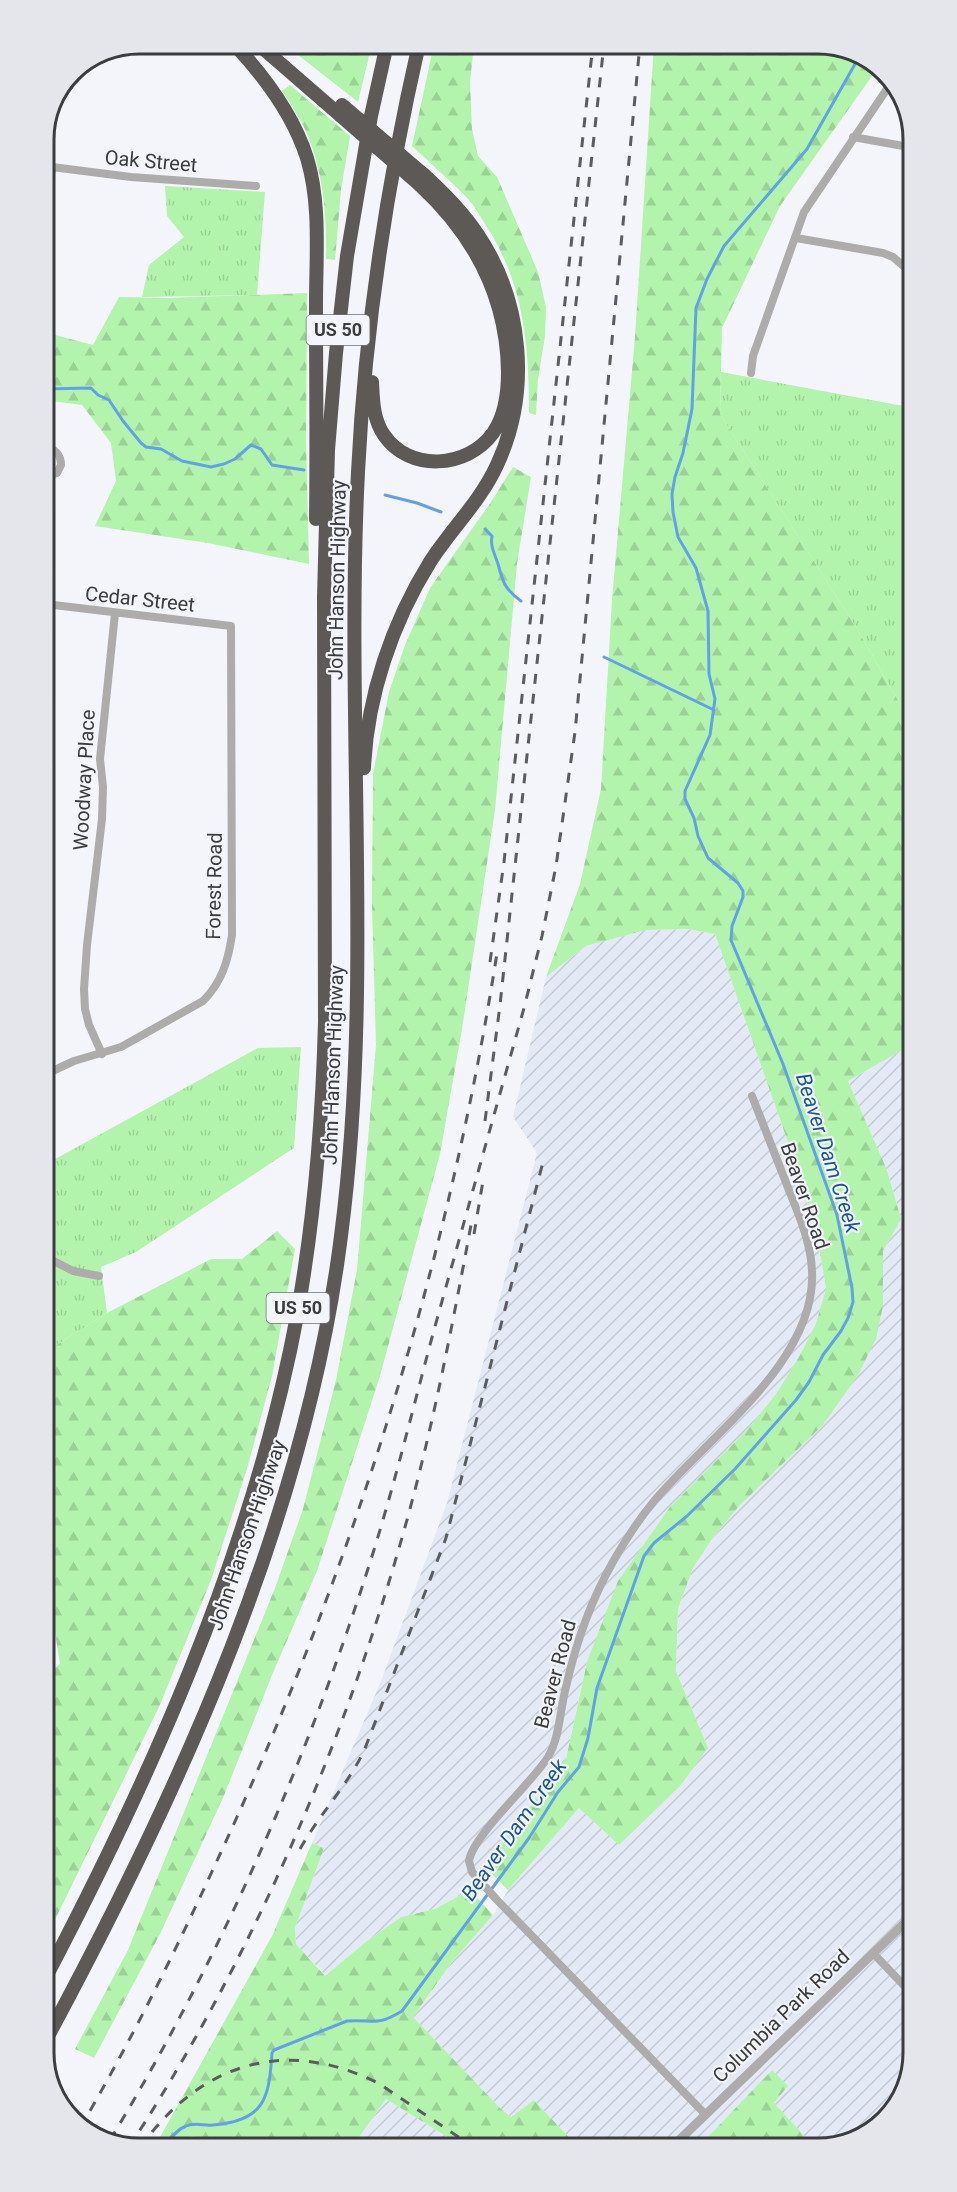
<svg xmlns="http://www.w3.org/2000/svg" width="957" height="2192" font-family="Roboto,sans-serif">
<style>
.industrial{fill:url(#industrial-furrows)}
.forest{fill:url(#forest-firs)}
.park{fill:url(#park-tufts)}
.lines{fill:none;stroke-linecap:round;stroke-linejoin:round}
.stream{stroke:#62a1ea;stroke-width:3}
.minor{stroke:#adacaa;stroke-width:8}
.tertiary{stroke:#adacaa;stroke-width:9}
.motorway{stroke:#5c5956;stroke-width:14}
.rail{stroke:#5b5c5e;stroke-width:3;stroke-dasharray:10 10;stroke-linecap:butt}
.motorway-bridge{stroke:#5c5956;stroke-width:14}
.labels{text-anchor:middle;stroke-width:4.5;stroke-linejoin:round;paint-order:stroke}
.shield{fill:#f3f5fa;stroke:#727476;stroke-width:1.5}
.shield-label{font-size:18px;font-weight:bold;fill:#3b3c3e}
.street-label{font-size:20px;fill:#3b3c3e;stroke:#f3f5fa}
.water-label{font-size:21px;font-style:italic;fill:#18579a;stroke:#f3f5fa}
.rim{fill:none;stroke:#3b3c3e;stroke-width:3}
</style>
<defs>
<pattern id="industrial-furrows" width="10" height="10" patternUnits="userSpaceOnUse" patternTransform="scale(1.5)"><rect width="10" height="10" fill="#e3eaf5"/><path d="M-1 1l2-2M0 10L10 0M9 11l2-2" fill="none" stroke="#c4cad3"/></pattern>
<pattern id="forest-firs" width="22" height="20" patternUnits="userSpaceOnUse" patternTransform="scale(1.5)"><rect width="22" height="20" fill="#b2f4ac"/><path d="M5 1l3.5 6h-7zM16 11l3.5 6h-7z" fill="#9ad295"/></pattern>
<pattern id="park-tufts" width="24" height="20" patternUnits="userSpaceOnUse" patternTransform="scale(1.5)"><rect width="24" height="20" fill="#b2f4ac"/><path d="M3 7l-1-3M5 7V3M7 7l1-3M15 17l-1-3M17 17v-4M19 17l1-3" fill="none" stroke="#9ad295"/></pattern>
</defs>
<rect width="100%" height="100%" fill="#f3f5fa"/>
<path class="industrial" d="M687,929L715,934L790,1148L817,1234L826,1289L816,1323L799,1357L776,1394L747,1430L673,1504L587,1662L566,1759L484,1866L470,1890L435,1909L401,1917L367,1941L326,1976L296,1944L295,1928L324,1848L312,1843L381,1681L447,1503L537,1153L513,1117L546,977L586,946L646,930Z
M911,1045L913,2053L894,2111L853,2140L849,2137L842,2144H812L774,2103L772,2070L700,2145H576L534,2100L511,2117L500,2108L413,2017L452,1962L493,1915L508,1890L579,1808L708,1748L676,1671L678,1609L693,1568L712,1539L739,1506L822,1426L883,1306V1251L901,1218L887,1170L848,1081Z
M386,2099L462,2146L352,2147Z
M192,2136L210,2141L219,2148H173Z"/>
<path class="forest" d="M287,44H372L358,102L293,51Z
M434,44H474L470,82L472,129L478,156L497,177L538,272L546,307L545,336L538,379L536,415L529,413C529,345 524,285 487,227C481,218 476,208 469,200C451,181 431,164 412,146Z
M654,44H825L876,63L880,69L872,76L780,206L722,328L720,414L856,627L910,721L911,1045L848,1081L887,1170L901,1219L883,1251V1306L876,1339L857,1377L822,1426L739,1506L712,1539L693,1568L678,1609L676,1671L708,1748L680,1786L619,1845L579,1808L508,1890L484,1866L566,1759L587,1662L618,1581L670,1507L747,1430L776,1394L799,1357L816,1323L826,1289L817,1234L790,1148L715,934L687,929L646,930L586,946L546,977L580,884L601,789L612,600L635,337Z
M290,85L350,136L341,190L335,260L326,259C327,212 323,165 302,123C296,112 289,101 282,91Z
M307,293L306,441L309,564L208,543L95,526L116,481L111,443L82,405L44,400V332L93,345L119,297L166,298Z
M513,467L531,477L517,564L495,810L462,1029L440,1154L380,1376L317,1571L272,1675L223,1798L161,1932L94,2058L75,2049L128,1950L275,1588L303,1509L336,1380L357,1270L376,1045L372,905L373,774L389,692L405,645L430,588L489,505Z
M277,1231L295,1249L272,1376L247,1469L211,1580L159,1707L48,1934L47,1674L60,1664L53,1621L47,1609V1351L107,1313L211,1259H242Z
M312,1843L324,1848L295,1928L296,1944L325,1976L367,1941L401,1917L435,1909L470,1890L493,1915L452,1962L413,2017L500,2108L511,2117L534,2100L576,2145L462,2146L386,2099L352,2147L219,2148L210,2141L192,2136L173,2147L160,2137L272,1936Z
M772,2070L788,2086L774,2103L812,2144L700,2145Z"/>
<path class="park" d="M165,186L265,192L257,295L142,297L149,265L184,237L167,216Z
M721,372L909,407L910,721L856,627L720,414Z
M301,1047L294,1148L136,1252L101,1267L107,1313L47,1351L46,1164L258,1048Z"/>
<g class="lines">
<path class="stream" d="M44,389L91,388L98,395L109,400L123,421L141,443L146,447L161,449L182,461L211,467L224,464L235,459L251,445L261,449L272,465L304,470
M385,495L417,503L441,512
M485,529L492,536C490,547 495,554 498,564C503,583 505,589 521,601
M604,657L714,710
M48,1903L50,1911L48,1921
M162,2148C169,2140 176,2130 186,2126C195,2122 204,2126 213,2125C265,2121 269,2098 272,2053L274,2050L347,2021C374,2019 376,2027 402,2011L529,1838L558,1792L579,1767L588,1738L597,1688L644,1556L654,1543L687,1516L735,1469L796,1400L809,1382L823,1355L841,1331L848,1318L853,1302L852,1288L837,1215L783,1064L731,940L732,926L743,897V891L738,883L708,858L698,836L694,818L685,799V791L710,735L715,699L709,674L708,611L696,568L678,537L673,512L672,494L675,477L683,453L692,409L696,308L707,279L724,246L807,149L859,57"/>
<path class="minor" d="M853,137L909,147
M44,166L131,177L256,186
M796,238L883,253L893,257L909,271
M44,251L52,167
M751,373L753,356L804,212L891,83
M44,447C55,448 61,455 61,465L57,473L45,477
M45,604L231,626L232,935C228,961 222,982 203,1001L121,1047L74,1061L46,1074
M102,1054L89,1025L85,1009L84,989L87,945L102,819L103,787L100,759L115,613
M46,1257L73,1271L99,1276
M873,1953L913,1995
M705,2114L497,1900L472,1872L469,1861C473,1835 532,1783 548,1757C560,1737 560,1709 566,1687C576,1642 591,1600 614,1560C626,1539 639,1519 655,1500C707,1438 817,1361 812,1271C811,1240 796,1209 785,1180C774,1152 763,1124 752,1096"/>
<path class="tertiary" d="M674,2145L913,1915"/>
<path class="motorway" d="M234,44C265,77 293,114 307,158C321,204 316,256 316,304C316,376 317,447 316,519
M258,44L341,116
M372,382C373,401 373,419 384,435C409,472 467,469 493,433C505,416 508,393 508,372C507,297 474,235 420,185
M364,768C367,697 392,623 430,562C451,529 480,502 497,465C531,392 523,302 478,235C463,212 444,193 423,174
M48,1973C150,1778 244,1568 290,1351C313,1242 322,1133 325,1022L324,597L328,450L336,353L347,256L371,116L387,44
M48,2036C181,1789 306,1515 341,1236C374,982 345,726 358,472C365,328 387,184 419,44"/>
<path class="rail" d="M490,962L504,862L593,44
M485,1121L500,1005L604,44
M474,1234L484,1175
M300,1849C319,1815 347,1786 364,1751L446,1538L544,1158
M80,2128C130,2043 174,1954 215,1865C350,1576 448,1268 497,953
M110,2140C221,1957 309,1757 373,1553C396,1479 414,1404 434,1330C464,1222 494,1115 524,1008L542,936L556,866L575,732L640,44
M445,2143L450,2146
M129,2147C252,1959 345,1742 405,1527C433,1427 452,1327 471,1225
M140,2148C199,2064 284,2036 378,2083L472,2146"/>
<path class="motorway-bridge" d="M342,105L423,174
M341,116L420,185"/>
</g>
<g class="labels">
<g class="shield">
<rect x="306.5" y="315" width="63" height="30" rx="4.5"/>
<rect x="266.5" y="1293" width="63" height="30" rx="4.5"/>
</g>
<g class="shield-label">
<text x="338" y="336">US 50</text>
<text x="298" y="1314">US 50</text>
</g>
<g class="street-label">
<text transform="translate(151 161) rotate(5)" y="7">Oak Street</text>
<text transform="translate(337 580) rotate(-89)" y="7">John Hanson Highway</text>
<text transform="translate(140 599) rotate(6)" y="7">Cedar Street</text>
<text transform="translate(84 780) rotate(-87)" y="7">Woodway Place</text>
<text transform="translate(214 886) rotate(-89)" y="7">Forest Road</text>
<text transform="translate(333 1065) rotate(-88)" y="7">John Hanson Highway</text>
<text transform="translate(805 1196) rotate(71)" y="7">Beaver Road</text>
<text transform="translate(247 1535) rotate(-71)" y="7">John Hanson Highway</text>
<text transform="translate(555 1674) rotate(-75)" y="7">Beaver Road</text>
<text transform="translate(781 2016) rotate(-44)" y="7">Columbia Park Road</text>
</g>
<g class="water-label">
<text transform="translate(828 1153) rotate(72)" y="7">Beaver Dam Creek</text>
<text transform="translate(514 1830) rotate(-55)" y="7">Beaver Dam Creek</text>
</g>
</g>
<path d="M0 0H957V2192H0ZM139 54H818A85 85 0 0 1 903 139V2053A85 85 0 0 1 818 2138H139A85 85 0 0 1 54 2053V139A85 85 0 0 1 139 54Z" fill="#e4e6eb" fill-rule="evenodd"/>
<path class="rim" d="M139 54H818A85 85 0 0 1 903 139V2053A85 85 0 0 1 818 2138H139A85 85 0 0 1 54 2053V139A85 85 0 0 1 139 54Z"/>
</svg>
